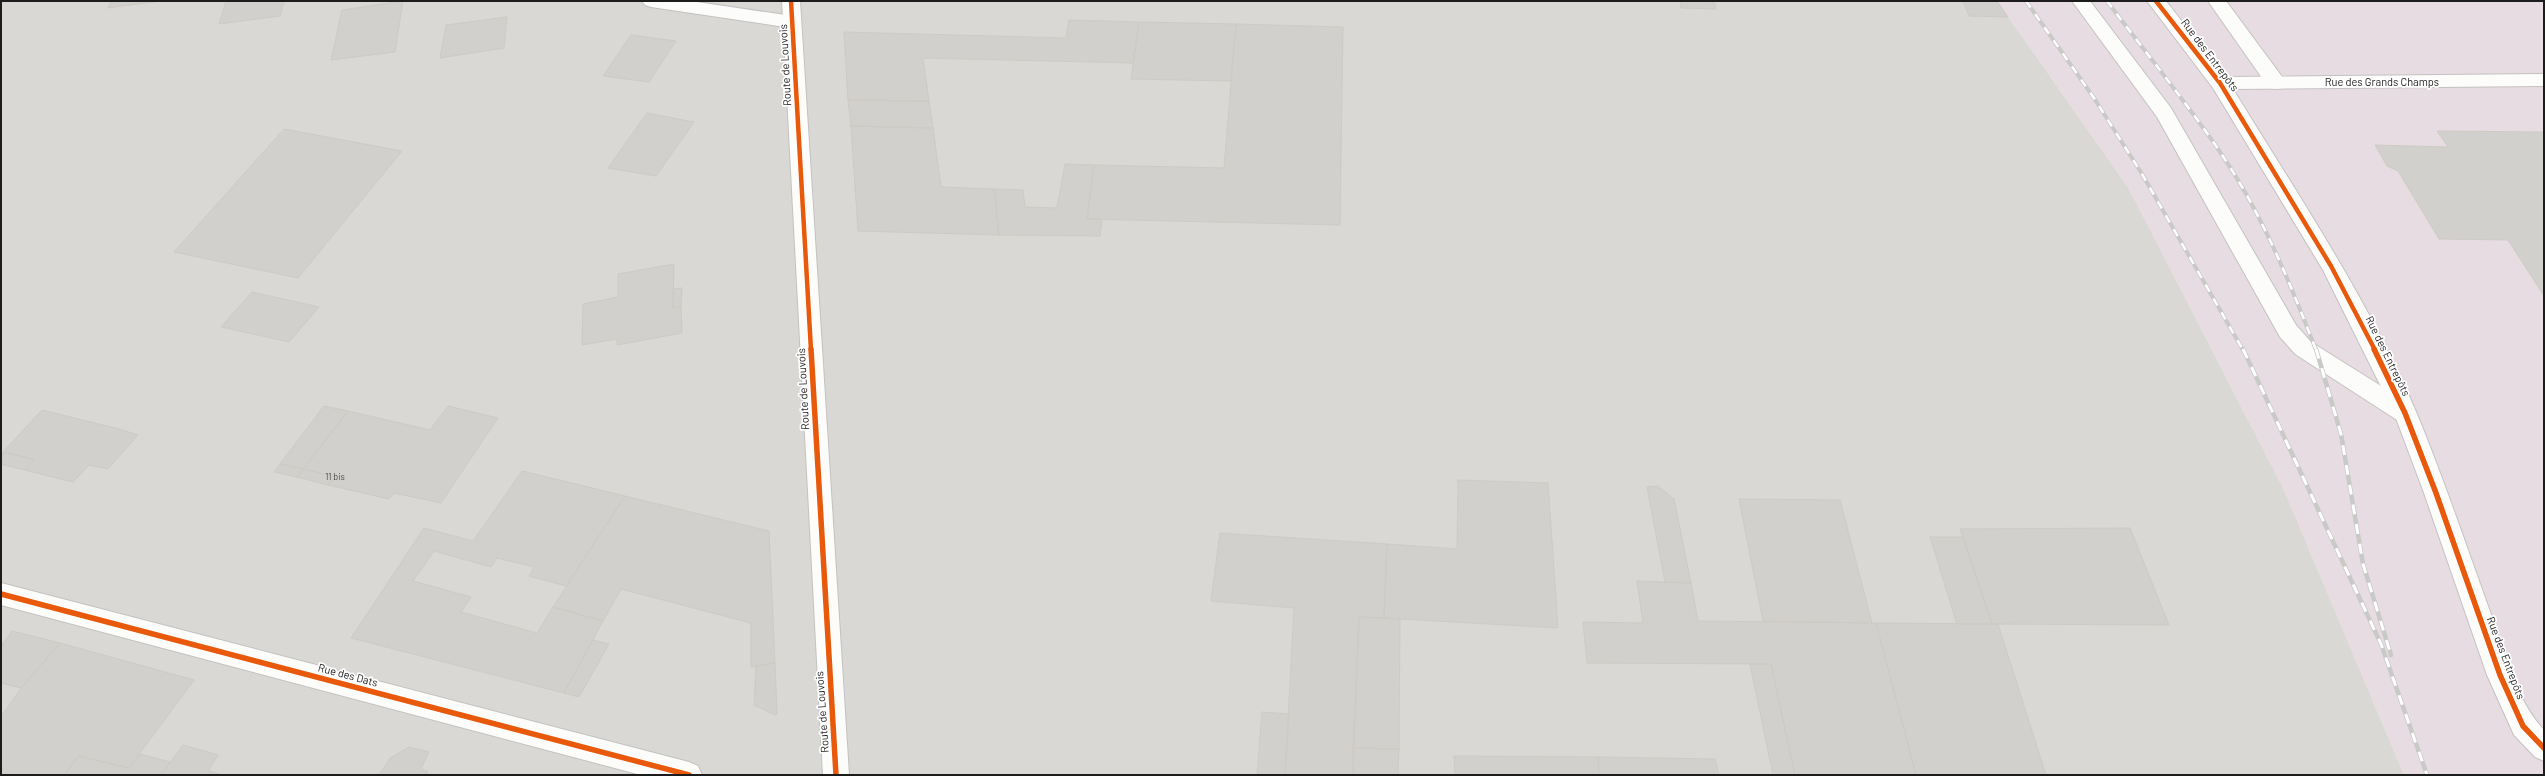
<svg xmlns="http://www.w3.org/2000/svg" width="2545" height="776" font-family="Barlow,sans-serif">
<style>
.residential{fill:#d9d8d5}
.industrial{fill:#e8dce3}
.building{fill:#d2d0cd;stroke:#cecac5}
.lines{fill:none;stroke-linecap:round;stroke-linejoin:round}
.service-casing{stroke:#c3c2c0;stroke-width:2}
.minor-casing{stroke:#c3c2c0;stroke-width:2}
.tertiary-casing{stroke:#c3c2c0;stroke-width:2}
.service{fill:#fcfcfb;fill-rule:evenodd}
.minor{fill:#fcfcfb;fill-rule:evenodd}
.tertiary{fill:#fcfcfb;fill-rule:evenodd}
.rail-far1-casing{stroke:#c9c9c8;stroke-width:4}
.rail-casing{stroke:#c9c9c8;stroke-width:4.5}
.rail-far1{stroke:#fff;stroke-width:2.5;stroke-dasharray:8;stroke-linecap:butt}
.rail{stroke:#fff;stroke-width:3;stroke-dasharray:10;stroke-linecap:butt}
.cycleway-far1-casing{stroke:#fff;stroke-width:6}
.cycleway-casing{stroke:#fff;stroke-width:8}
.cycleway-far1{stroke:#e8590c;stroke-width:4.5}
.cycleway{stroke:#e8590c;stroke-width:5.5}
.labels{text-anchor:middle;stroke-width:3.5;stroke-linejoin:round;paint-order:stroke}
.number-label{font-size:9px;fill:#4a4948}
.street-label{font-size:11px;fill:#1c1c1c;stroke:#fff}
</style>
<rect width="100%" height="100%" fill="#eae9e4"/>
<path class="residential" d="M1,1H1997L2129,189L2284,490L2404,775H1Z"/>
<path class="industrial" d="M1997,1H2544V775H2404L2284,490L2129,189Z"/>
<path class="building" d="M111,1H161L108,8Z
M226,1H284L280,16L219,24Z
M403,1L395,52L331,60L342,10Z
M1680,1H1714L1716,9L1681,8Z
M1963,1H1997L2008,17L1969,16Z
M507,17L504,48L440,58L446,25Z
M1069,20L1139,22L1133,63L923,58L929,101L848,100L844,32L1066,38Z
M1139,22L1236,24L1231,81L1131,79Z
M1236,24L1343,27L1340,225L1087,219L1094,165L1224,168Z
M631,35L676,41L649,82L603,76Z
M848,100L929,101L933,128L851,126Z
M647,113L694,122L656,176L608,168Z
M851,126L933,128L941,187L994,189L999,235L858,231Z
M284,129L402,151L298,278L174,252Z
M2437,131L2544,132V296L2508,240L2439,239L2398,171L2387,166L2375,145L2448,147Z
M1065,164L1094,165L1087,219H1102L1100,236L999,235L994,189L1023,190L1025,207L1057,208Z
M674,264L673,308L681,306L682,333L617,345V339L582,345L583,304L618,297V274Z
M682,288L681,306L673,308V289Z
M252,292L319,307L289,342L221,327Z
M324,406L348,411L303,469L280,464Z
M448,406L498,418L441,503L394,493L389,499L328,485L335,477L303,469L348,411L430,430Z
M42,410L119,429L138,435L108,469L89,465L73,482L25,470L35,460L3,452Z
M3,452L35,460L25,470L1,464Z
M280,464L303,469L297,477L274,472Z
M303,469L335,477L328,485L297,477Z
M522,471L625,496L566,586L529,576L534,567L497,558L491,567L434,551L413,581L471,597L461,612L537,633L553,607L603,621L564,693L351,638L424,528L473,541Z
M1458,480L1548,483L1558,628L1384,618L1387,544L1457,549Z
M1658,486L1674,499L1691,583L1665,582L1647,487Z
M625,496L769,531L775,663L751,667V623L621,589L603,621L553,607Z
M1739,499L1840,500L1872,623L1763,621Z
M2130,528L2169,625L1992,624L1960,529Z
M1220,533L1387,544L1384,618L1359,617L1353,775H1285L1294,608L1211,601Z
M1930,537H1963L1992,624H1957Z
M1637,581L1691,583L1698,621L1876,623L1916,775H1795L1771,664L1587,663L1583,622L1643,623Z
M1359,617L1400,619L1399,749L1353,748Z
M1876,623L1998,624L2046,775H1916Z
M12,631L60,643L21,688L1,683V646Z
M593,640L609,644L579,697L564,693Z
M60,643L194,680L129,768L78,756L64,775H1V717L21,688Z
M775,663L777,714L775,715L754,705L756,666Z
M1750,664H1771L1795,775H1773Z
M1262,712L1289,714L1285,775H1257Z
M183,745L218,755L208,771L222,775H161Z
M409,747L429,752L421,769L428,772L426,775H379L390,758Z
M1353,748L1399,749L1398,775H1353Z
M140,754L170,762L161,775H65L78,756L129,768Z
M1454,756L1598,757L1599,775H1455Z
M1598,757L1715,759L1719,775H1599Z"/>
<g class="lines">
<g class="service-casing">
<path id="service" d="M2072,1H2090L2171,108L2296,325L2311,342L2413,406L2416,413L2413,420L2405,422L2397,420L2295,354L2280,337L2157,117Z
M2208,1H2226L2283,78L2285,83L2283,88L2276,89L2269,88Z"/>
</g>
<g class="minor-casing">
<path id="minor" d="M642,1H690L792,16L798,18L801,22L798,26L792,28L651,7L645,5Z
M2147,1H2166L2225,77L2544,74V86L2233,89C2298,195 2369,300 2417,414C2443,477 2465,542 2488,606C2503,647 2514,698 2544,730V761L2535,757L2514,735L2487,675L2424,493L2394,413L2323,270L2213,88Z
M1,583L689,762L698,766L702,775H641L1,605Z"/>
</g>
<g class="tertiary-casing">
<path id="tertiary" d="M782,1H800L849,775H823Z"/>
</g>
<use href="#service" class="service"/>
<use href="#minor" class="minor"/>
<use href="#tertiary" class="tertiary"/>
<g class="rail-far1-casing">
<path id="rail-far1" d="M2026,1L2094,98L2142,174L2243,350
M2107,1C2143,49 2182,97 2216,146C2260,209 2289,280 2316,350"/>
</g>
<g class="rail-casing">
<path id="rail" d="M2243,349L2381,644L2427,775
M2316,349L2341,434L2363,564L2391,655"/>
</g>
<use href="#rail-far1" class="rail-far1"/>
<use href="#rail" class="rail"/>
<g class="cycleway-far1-casing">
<path id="cycleway-far1" d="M791,1L811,350
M2156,1L2220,83L2331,266L2375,350"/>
</g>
<g class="cycleway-casing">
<path id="cycleway" d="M811,349L836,775
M2374,349L2405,413L2436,493L2500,675L2523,726L2544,748
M1,594L689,775"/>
</g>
<use href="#cycleway-far1" class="cycleway-far1"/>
<use href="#cycleway" class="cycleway"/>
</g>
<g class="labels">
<g class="number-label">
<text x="335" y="480">11 bis</text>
</g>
<g class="street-label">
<text transform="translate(2210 55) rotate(53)" y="4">Rue des Entrepôts</text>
<text transform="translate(785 65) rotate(-93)" y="4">Route de Louvois</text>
<text x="2382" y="86">Rue des Grands Champs</text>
<text transform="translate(2388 356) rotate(64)" y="4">Rue des Entrepôts</text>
<text transform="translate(803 389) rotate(-93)" y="4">Route de Louvois</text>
<text transform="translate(2506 658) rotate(69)" y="4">Rue des Entrepôts</text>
<text transform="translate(348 675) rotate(15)" y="4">Rue des Dats</text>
<text transform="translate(822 712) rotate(-94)" y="4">Route de Louvois</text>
</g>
</g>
<rect width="2545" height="776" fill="none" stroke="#1c1c1c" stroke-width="4"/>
</svg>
